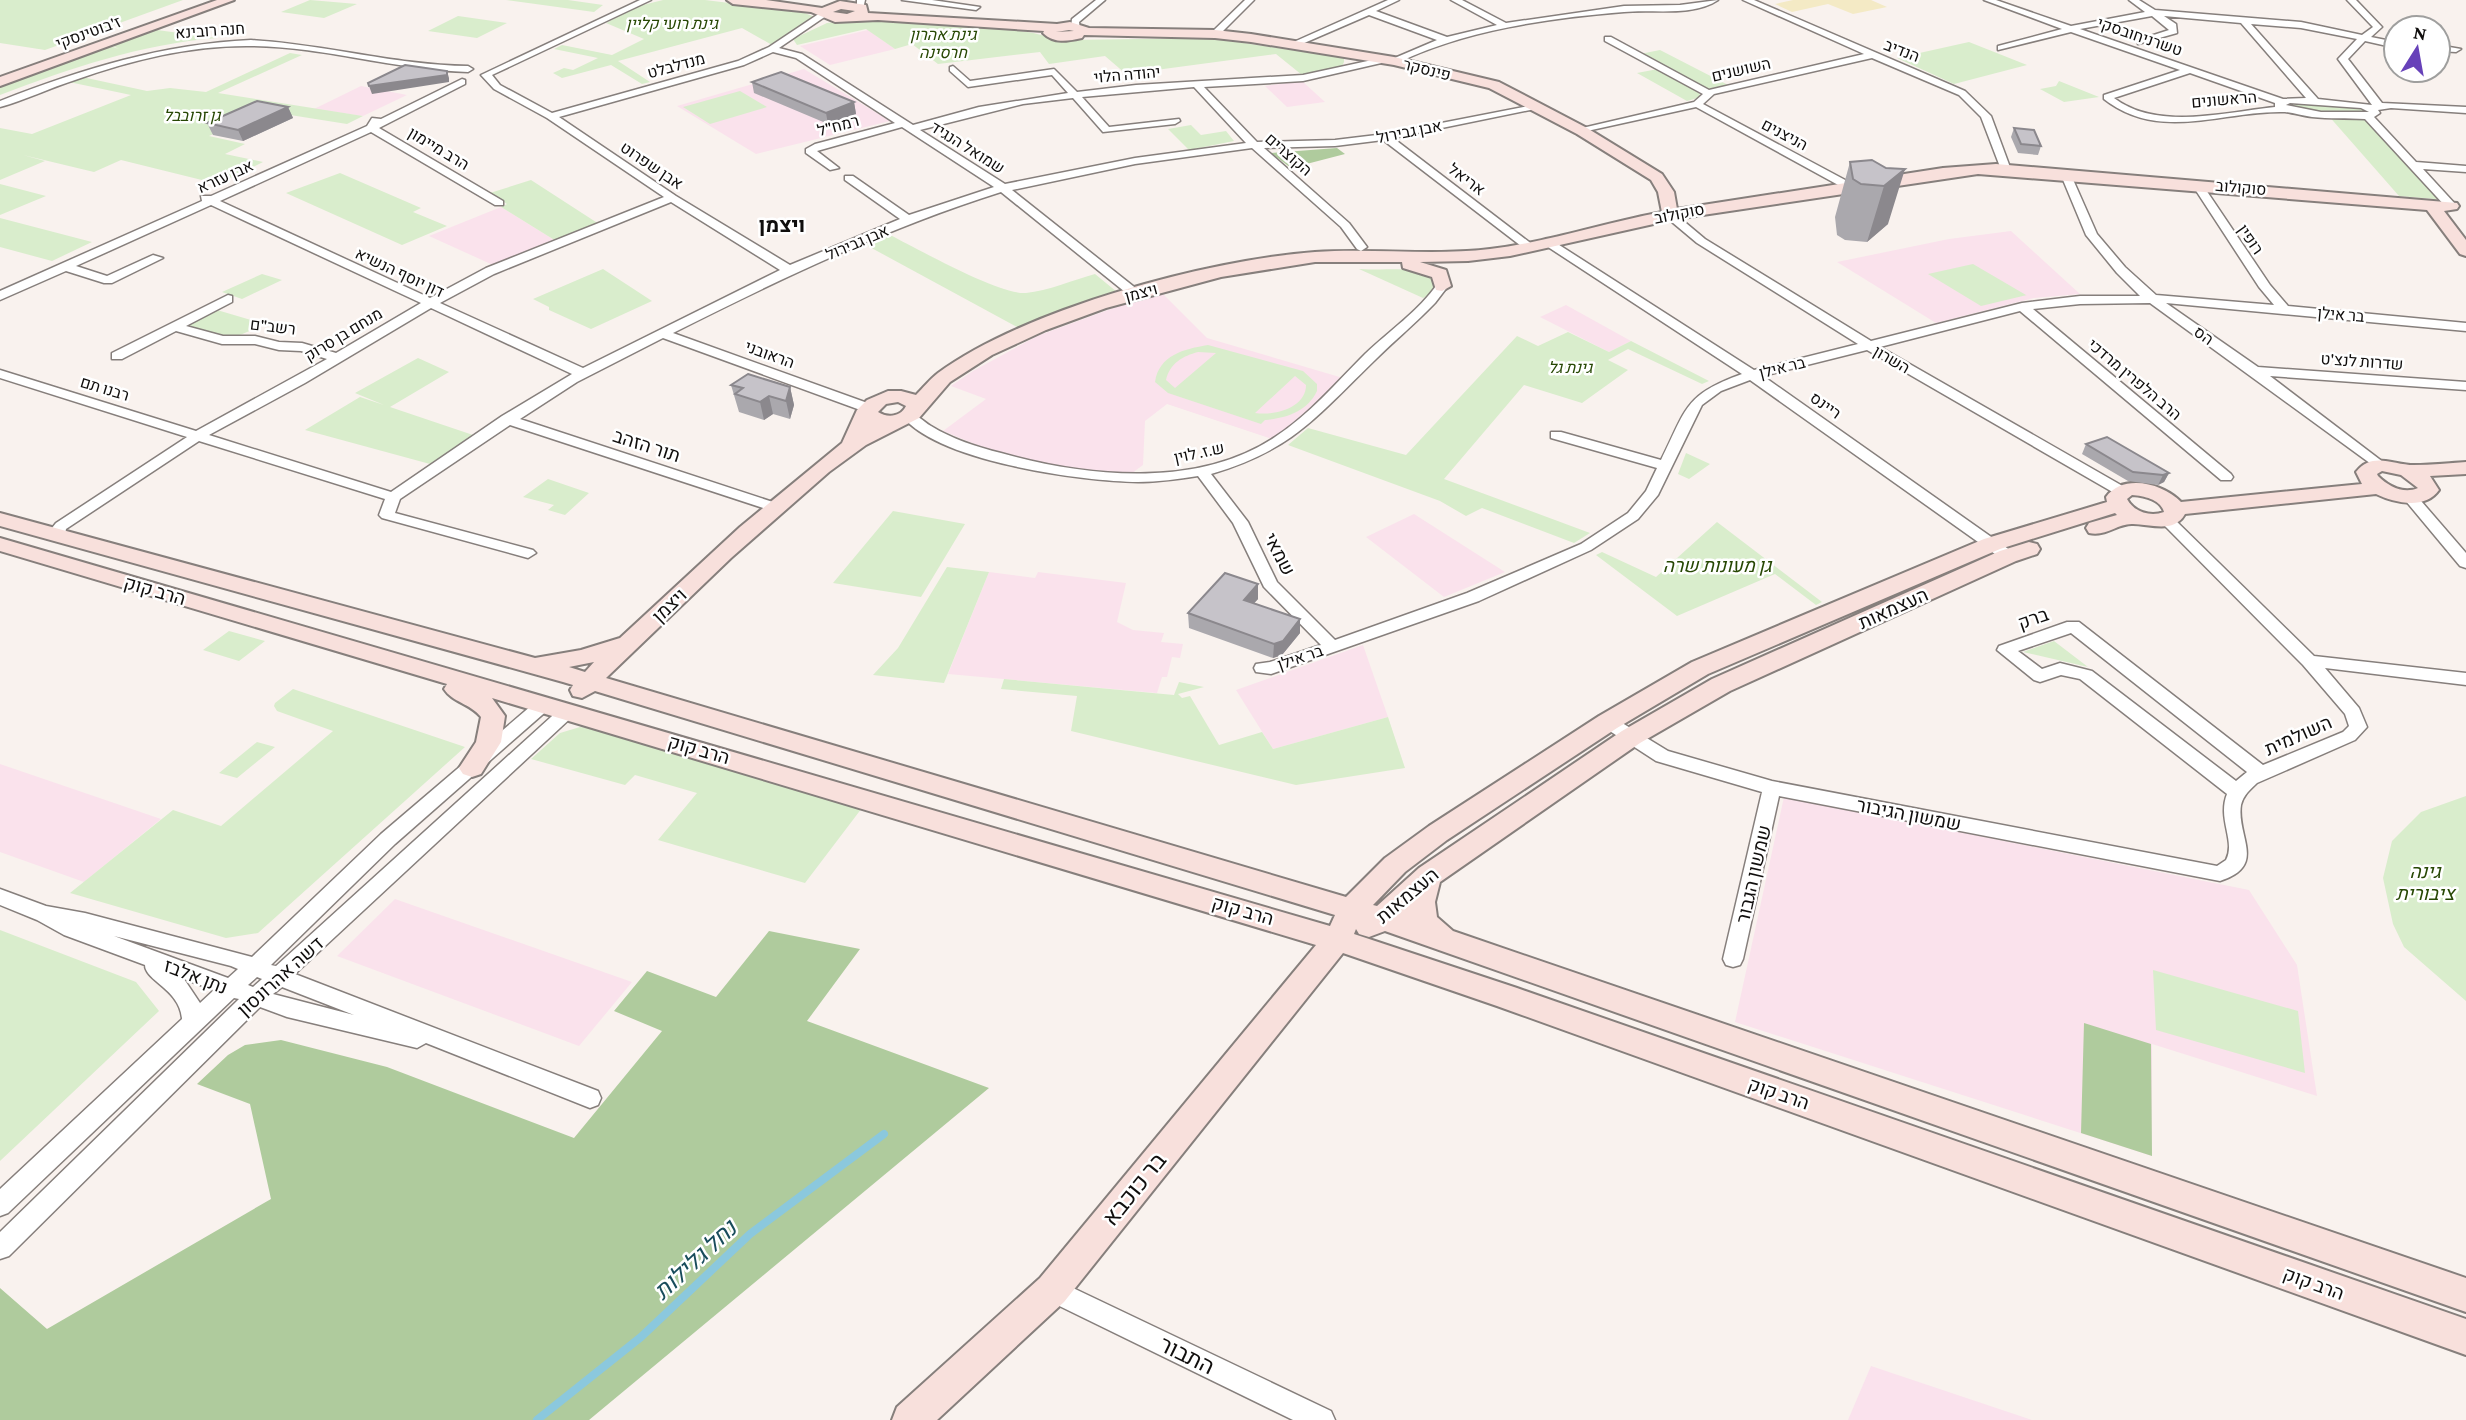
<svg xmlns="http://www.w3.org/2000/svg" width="2466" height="1420" font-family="'Crimson Pro',Heebo,serif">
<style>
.industrial{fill:#fae2ed}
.education{fill:#fae2ec}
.green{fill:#d9edcc;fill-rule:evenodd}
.forest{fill:#afcb9d}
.sand{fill:#f4eac5}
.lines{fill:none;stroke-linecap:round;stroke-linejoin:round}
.stream{stroke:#8bc8dd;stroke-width:8}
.street-casing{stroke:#867f7c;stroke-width:3}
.secondary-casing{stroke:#867f7c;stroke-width:4}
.street{fill:#fff;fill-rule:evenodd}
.secondary{fill:#f8e0dc;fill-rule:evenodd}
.wall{fill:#aaa8ad}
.shaded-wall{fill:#8b888d}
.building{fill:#c6c3c9;stroke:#8b888d;stroke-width:2}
.labels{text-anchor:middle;stroke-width:5;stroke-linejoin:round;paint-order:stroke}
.far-park-label{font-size:16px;font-style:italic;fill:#274804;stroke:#fff}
.far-street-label{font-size:16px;fill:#100e0d;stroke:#fff}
.street-label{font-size:19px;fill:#100e0d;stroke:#fff}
.park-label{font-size:19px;font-style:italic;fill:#274804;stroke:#fff}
.far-district-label{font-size:21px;font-weight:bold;fill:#100e0d;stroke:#fff}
.near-street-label{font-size:23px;fill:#100e0d;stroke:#fff}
.near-water-label{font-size:24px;font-style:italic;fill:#184c5b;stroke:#fff}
</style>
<rect width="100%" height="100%" fill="#f9f2ee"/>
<path class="industrial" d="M1871,1366L2032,1420H1848Z"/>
<path class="education" d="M868,30L895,49L830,65L800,46Z
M804,69L890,121L756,154L677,106Z
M1302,81L1325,102L1287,107L1265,86Z
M361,86L407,95L363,116L314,109Z
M501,207L556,241L493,265L429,236Z
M2011,231L2080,294L2034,298L1936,323L1837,262L1949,239Z
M1160,291L1207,338L1343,378L1275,440L1167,404L1145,421L1143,465L1128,476L1077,471L999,454L943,431L986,399L951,386L973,371L1037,336Z
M1566,305L1631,341L1609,352L1540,317Z
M1414,514L1505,572L1444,597L1366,537Z
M989,572L1035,578L1038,572L1126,583L1117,622L1133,630L1164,633L1161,642L1183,644L1180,658L1172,657L1167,677H1162L1157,693L948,674Z
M1363,645L1388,717L1273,749L1236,690Z
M0,764L161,819L84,882L0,852Z
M1784,797L2249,890L2297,965L2317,1096L2152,1044V1156L1735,1022Z
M395,899L632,982L579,1046L337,956Z"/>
<path class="green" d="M0,0H183L45,50L0,43Z
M310,0L357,4L324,18L281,12Z
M506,0H568L603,5L594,12Z
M663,0H705L802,12L815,17L772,45L742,28L618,61L650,82L642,84L611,65L562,78L553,73L564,68L573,70L598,58L554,49L562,45L612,55L644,39L606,23L639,6Z
M458,16L507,23L477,38L428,31Z
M868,18C919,22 970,25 1021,31C1038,33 1052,39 1069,40L1211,38L1344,58V62L1341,68L1302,75L1276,54L1126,74L1105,56L1049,64L1040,52L938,64L912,44L895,49L866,29L797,45L793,39L827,23Z
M157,30L217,38C141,44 71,68 0,95V86L110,46L119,49L113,46Z
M1969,42L2027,65L1954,84L1897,58Z
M1660,50L1728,85L1707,89L1640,54Z
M290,53L302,55L218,93L363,116L347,124L265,111L209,136L245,144L225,154L263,162L218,184L121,160L94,172L23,155L45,161L0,180V128L32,134L131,95L69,82L82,77L147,91L170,88L206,92Z
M1658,69L1698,91L1701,97L1687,101L1637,73Z
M2059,81L2099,97L2064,102L2040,89L2056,86Z
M740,91L767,107L710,124L683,107Z
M2284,101L2372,108L2369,115L2447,200L2399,196L2327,114L2296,111L2279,103Z
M1191,125L1201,135L1226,131L1234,141L1189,150L1168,129Z
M340,173L421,208L413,212L447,226L402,245L286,193Z
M531,180L599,224L556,241L501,207L507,204L490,193Z
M0,184L46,196L0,215Z
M0,218L92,242L52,261L0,247Z
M890,235C918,249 999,295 1026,293C1048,291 1073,280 1095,274L1117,292L1017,327L866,245Z
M1973,264L2026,295H2027L1981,306L1928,274Z
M603,269L652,301L591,329L549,310V307L533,299Z
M1359,269C1382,271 1418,264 1436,280C1436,290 1431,294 1423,298Z
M262,274L282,280L242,299L222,292Z
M217,310L264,324C224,344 225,339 184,326Z
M1568,332L1609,352L1631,341L1709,381L1702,384L1628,349L1608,360L1628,370L1582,403L1524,385L1444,479L1590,533L1574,543L1482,508L1466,516L1440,501L1288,445L1308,428L1406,455L1517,336L1538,346Z
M1208,345L1303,371L1317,384V391C1307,412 1286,418 1265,420L1261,424L1168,393L1155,382C1159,355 1184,349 1208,345ZM1198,352L1216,353L1175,388L1166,380C1170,363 1183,356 1198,352ZM1295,376L1306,385C1306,408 1274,416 1255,413Z
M418,358L449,372L390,407L473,435L430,464L305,430L360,397L384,405L355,393Z
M1686,453L1710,464L1689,479L1678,474Z
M548,479L589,493L565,515L548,510L554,505L523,497Z
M893,511L965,524L921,597L833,583Z
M1717,522L1822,602L1816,605L1775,574L1677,616L1596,555L1602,552L1656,577Z
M947,567L989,572L944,683L873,675L898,648Z
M229,631L265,641L239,661L203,650Z
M2054,641L2088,667L2023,652Z
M1004,679L1174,695L1179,682L1204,687L1178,694L1182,698L1190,696L1219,745L1262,732L1273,749L1388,717L1405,768L1296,785L1071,731L1077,696L1001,689Z
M293,689L465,747L258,933L226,938L70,893L173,810L221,826L333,731L277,711L274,706L275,703Z
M580,727L591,728L865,804L805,883L658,840L697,793L635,775L625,785L531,759L560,733Z
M257,742L275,747L237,778L219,773Z
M2466,796V1001L2404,947L2393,924L2383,878L2392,841L2421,812Z
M0,930L136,982L159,1011L0,1161Z
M2153,970L2298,1011L2305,1073L2156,1030Z"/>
<path class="forest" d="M1337,148L1345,154L1291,168L1271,153Z
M769,931L860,949L807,1021L989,1088L589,1420H0V1288L47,1329L271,1199L250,1104L197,1084L228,1055L245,1045L281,1040L387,1067L574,1138L662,1031L614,1011L647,971L716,997Z
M2084,1023L2151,1044L2152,1156L2081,1133Z"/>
<path class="sand" d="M1793,0H1871L1887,7L1853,14L1828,4L1792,12L1775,4Z"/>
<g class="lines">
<path class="stream" d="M537,1420L641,1337L750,1234L884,1134"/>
<g class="street-casing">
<path id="street" d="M640,0H651L492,75L500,85L552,113L738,61L769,47L823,11L827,14L826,16L779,48L802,54L913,125L979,107L1068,93L1052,75L968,87L950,71V67L953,66L970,81L1054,69L1077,92L1136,85L1303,75L1386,57L1390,60L1437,40L1369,15L1295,47L1287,45L1388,0H1399L1376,11L1447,37L1497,25L1451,0H1462L1506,23L1624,6L1680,5L1718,0C1693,17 1653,9 1624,12C1549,18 1465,30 1397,63L1390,61L1303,81L1204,87L1257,142L1335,140L1385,134L1539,104V108L1535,109L1393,138L1533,245V249H1525L1383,140L1335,146L1264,148L1349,223L1367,247L1361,251L1357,249L1341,227L1252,148L1135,164L1012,190L1138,290V296H1130L1001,192C887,228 780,279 673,333L873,405V411H863L663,338L577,382L520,419L779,504L781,507L779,510H769L510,425L400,499L395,513L533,550L536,553L528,558L382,518L379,515L385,499L199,441L66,529L64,539L59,541L48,533L56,523L187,437L0,378V370L196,431L327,359L301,351L279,350L255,344H222L176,331L122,359H112V353L228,295L232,296V302L186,326L223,336H255L279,342L302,343L336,353L421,303L211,205L76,266L107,276L153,255L163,258L112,283H104L66,271L0,300V291L202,201L201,196H211L367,126L372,118L381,119L462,79L465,80V84L379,128L503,201V205H495L371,132L220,201L430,298L486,268L664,197L547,118L494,89L481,75ZM773,52L796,58L895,123L815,144L806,149V153L830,170L839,168L817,151L902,127L994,187L909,215L853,176H845V180L900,219L790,265L676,196L559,117L744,65ZM1194,87L1246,143L1135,158L1005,184L920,130L1023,104L1073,98L1103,132L1175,124L1180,121L1179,119L1109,127L1082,97ZM671,202L780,270L583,368L440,303L494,274ZM431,308L572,374L502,416L391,492L209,435L305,383Z
M857,0H865L863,9H857Z
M902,0H932L980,7L976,10Z
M1096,0H1105L1079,22L1080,30L1071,28L1072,19Z
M1245,0H1254L1218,36H1212V32Z
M1743,0H1754L1965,91L1991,116L2011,170L2002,172L1981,117L1959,95L1872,58L1714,94L1703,104L1847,181L1864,185V189L1840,186L1696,107L1578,133V129L1694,102L1703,94L1605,41V37H1611L1709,90L1864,54Z
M1984,0H1996L2071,26L2145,12L2129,0H2139L2155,10L2301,22L2362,35L2373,27L2347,0H2356L2382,27L2371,37L2396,42V48L2365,41L2348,59L2382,103L2466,107V113L2391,108L2378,110L2380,113L2374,117L2416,162L2466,166V172L2423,169L2457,206L2447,208L2365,119C2347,118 2329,119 2312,117C2303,116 2294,113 2285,112C2223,110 2160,143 2104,99V95L2180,70L2071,32L1998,50V46L2062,29ZM2152,16L2169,30L2138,40V44L2177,33L2176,24L2164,16L2241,23L2306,98L2283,99L2080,29ZM2251,24L2301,28L2357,39L2338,59L2372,105L2318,99ZM2190,73L2275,103V107C2225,112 2157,131 2114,98ZM2290,103L2361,108L2369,112H2321L2286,105Z
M251,40C324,44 395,65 468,66L473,69L468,72C395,70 325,47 252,46C191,45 132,60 75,80C50,88 25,100 0,107V101C82,69 163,44 251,40Z
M2438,45L2461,49L2456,52L2438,51Z
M2066,172L2071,175L2097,234L2125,267L2156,295L2274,305L2259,287L2193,186L2198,183L2202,184L2270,285L2288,306L2466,323V331L2166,303L2258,367L2466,382V390L2270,376L2383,462L2385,465L2378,469L2150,303L2080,304L2033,309L2231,474L2233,477L2231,480H2221L2020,311L1880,347L2126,488L2128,491L2126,494H2116L1867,350L1763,376L2014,553L2016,556L2014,559H2002L1750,380L1721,391L1702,405L1658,495L1638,519L1591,550L1479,601L1271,674L1256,672L1254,668L1256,664L1270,662L1321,645L1264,587L1233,523L1198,476C1178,479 1158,482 1138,482C1081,481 939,462 902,416L904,413C915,411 922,421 931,426C952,439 977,447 1001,453C1086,477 1197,489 1275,437C1309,415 1336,383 1365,354C1389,331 1419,311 1438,283H1446L1448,286L1435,303C1416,323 1395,340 1376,359C1317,416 1293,450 1211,474L1248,522L1277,582L1335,640L1467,593L1581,544L1628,513L1646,491L1657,468L1551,438V432H1561L1661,460C1687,408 1684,395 1742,374L1545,245V241H1553L1754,370L1858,344L1697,243L1666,217V213H1674L1705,239L1871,341L2022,303L2080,296H2140L2117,273L2086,235L2061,175Z
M2410,493L2415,494L2466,553V568L2460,566L2405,500L2403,497L2405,494Z
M2167,515L2172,517L2314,656L2466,673V685L2325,668L2359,708L2367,727L2355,740L2257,783C2251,789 2243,795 2241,805C2236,836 2268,866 2220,881L1779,796L1743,959L1740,965L1733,967L1726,965L1723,959L1762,792L1656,761L1602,726L1599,722L1602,718H1614L1668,751L1772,781L2217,866L2226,860C2236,841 2217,819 2227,794L2080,679L2061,675L2040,682L2034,680L1997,650L1999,646L2067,622H2079L2263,765L2343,732L2349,726L2345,714L2303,665L2162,523L2159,520L2162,517ZM2071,633L2247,772L2236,781L2092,671L2060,663L2042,669L2018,651Z
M544,698L550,700L553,704L550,708L395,844L271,965L276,966L562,707H574L577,711L574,715L295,974L598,1091L601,1098L598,1105L590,1108L426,1043L417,1048L287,1017L260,1007L9,1256L0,1259V1232L239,999L234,998L8,1213L0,1216V1189L182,1019C180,989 145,981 145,965L64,935L37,920L0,905V889L46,906L85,913L252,957L381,834L538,700ZM114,936L231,966L238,969L228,978ZM257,977L262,979L253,987L248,985ZM184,979L214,990L200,1003ZM282,987L354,1015L273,994Z
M1052,1278L1331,1411L1335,1420H1293L1043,1298L1040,1290L1043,1282Z"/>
</g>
<g class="secondary-casing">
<path id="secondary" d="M217,0H234L0,86V77Z
M727,0H766L822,8L840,1L866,5L868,13L1057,24L1070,22L1089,28L1215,30L1251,34L1394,57L1499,82L1587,128L1662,174L1674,192L1677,209L1943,168L1996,164L2457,203L2459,206L2457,209L2444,211L2466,240V256L2460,254L2427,210L1978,174L1676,219L1510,256L1468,261L1420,262L1446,270L1451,286L1442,291L1436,290L1432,277L1403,268L1402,262H1315L1221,277L1106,308L1046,330L992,355L950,382L919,418L866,445L829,472L731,558L606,678L1346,897L1385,858L1429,826L1599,716L1692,662L1984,539L2107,502L2106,497C2123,473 2163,483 2181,502L2362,484L2356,472C2372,451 2393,465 2414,465C2431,465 2449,463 2466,462V474L2430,476L2439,490C2425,510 2395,503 2376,494L2185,514C2174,534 2150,524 2133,524C2118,523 2106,537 2089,533L2086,528L2089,523L2117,515L2115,513L2000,549L1708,674L1617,728L1447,840L1405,872L1373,905L1377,906L1419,868L1622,731L1712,679L2000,551L2029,542L2037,544L2040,549L2037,554L2016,561L1730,691L1640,743L1440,882L1435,902L1437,917L1453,931L2466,1278V1312L1385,931L1369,937L1359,934L1356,929L1354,934L1517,988L2466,1319V1355L1497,1006L1343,953L1064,1302L937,1420H892L897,1407L1040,1278L1316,945L492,698L505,716L501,742L481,774L472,777L463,774L459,768L476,742L481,717C471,704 452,702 444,689L447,684L0,551V538L1330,926L1335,915L595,691L582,698L573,696L570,690L573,685L563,682L0,526V513L535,658L581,650L620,638L740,527L842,443L857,410L867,400L888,391H901L916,395C923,388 930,379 938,373C1026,309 1207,260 1315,252C1373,248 1432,256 1490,249C1548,242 1604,223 1662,212L1658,192L1651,180L1577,134L1489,88L1394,65L1251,42L1215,38L1084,35L1082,38C1068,41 1054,44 1043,33L1044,31L878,20L835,22L811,12L733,4ZM841,9L855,11L847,14L833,12ZM1069,30L1074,31L1056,32ZM898,402L906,406C901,417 887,418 878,412L886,404ZM2382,471L2401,475L2418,488C2404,494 2389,487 2378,476L2377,474ZM2132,495C2145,496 2161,500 2164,512C2150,517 2134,512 2127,499ZM594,662L585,672L569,667Z"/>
</g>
<use href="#street" class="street"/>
<use href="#secondary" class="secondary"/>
</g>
<path class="wall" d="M752,82L854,102L856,114L828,124L754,93Z
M288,107L293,118L243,141L213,135L207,123Z
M2014,128L2041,146L2038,155L2018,153L2011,137Z
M1850,162L1886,168L1888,224L1867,242L1845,240L1837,235L1835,217Z
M731,385L790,387L794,405L790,419L773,414L764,420L739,412Z
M2086,444L2169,473L2164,482L2158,485L2128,481L2082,454Z
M1258,584V599L1254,603L1300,633L1282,655L1273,658L1189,628L1188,613Z"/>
<path class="shaded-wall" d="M447,71L449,78V82L372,94L369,86Z
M854,102L856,114L828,124L826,113Z
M288,107L293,118L243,141L238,130Z
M1905,169L1888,224L1867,242L1884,186Z
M790,387L794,405L790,419L786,401Z
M769,396L773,414L764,420L760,402Z
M2169,473L2164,482L2158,485L2163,475Z
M1258,584V599L1244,614V600Z
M1300,619V633L1282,655L1273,658L1274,644Z"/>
<path class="building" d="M405,65L447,71V75L369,86L368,83Z
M781,72L854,102L826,113L752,82Z
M257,101L288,107L238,130L207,123Z
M2014,128L2034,130L2041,146L2021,144Z
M1872,160L1886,168L1905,169L1884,186L1861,184L1853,179L1850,162Z
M748,374L790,387L786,401L769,396L760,402L735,394L743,388L731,385Z
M2107,437L2169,473L2163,475L2133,472L2086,444Z
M1225,573L1258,584L1244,600L1300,619L1283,641L1274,644L1188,613Z"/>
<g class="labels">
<g class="far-park-label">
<text x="672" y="29">גינת רועי קליין</text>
<text x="943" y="40">גינת אהרון<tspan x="943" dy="18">חרסינה</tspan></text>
<text x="192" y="121">גן זרובבל</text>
<text x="1570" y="373">גינת גל</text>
</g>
<g class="far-street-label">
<text transform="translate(210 30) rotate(-4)" y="6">חנה רובינא</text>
<text transform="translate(88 32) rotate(-20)" y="6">ז'בוטינסקי</text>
<text transform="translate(2140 36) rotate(19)" y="6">טשרניחובסקי</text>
<text transform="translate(1902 50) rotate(21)" y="6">הנדיב</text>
<text transform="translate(676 65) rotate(-15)" y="6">מנדלבלט</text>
<text transform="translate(1427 69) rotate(14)" y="6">פינסקר</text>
<text transform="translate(1741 69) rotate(-13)" y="6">השושנים</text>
<text transform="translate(1127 74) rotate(-5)" y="6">יהודה הלוי</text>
<text transform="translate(2224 99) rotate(-5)" y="6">הראשונים</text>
<text transform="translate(838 125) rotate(-15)" y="6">רמח"ל</text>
<text transform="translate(1409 131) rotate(-11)" y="6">אבן גבירול</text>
<text transform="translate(1785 134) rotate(28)" y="6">הניצנים</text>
<text transform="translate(968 147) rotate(32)" y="6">שמואל הנגיד</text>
<text transform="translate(439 148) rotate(31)" y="6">הרב מיימון</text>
<text transform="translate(1289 154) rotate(41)" y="6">הקוצרים</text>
<text transform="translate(652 165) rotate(34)" y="6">אבן שפרוט</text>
<text transform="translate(225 176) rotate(-24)" y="6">אבן עזרא</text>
<text transform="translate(1467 179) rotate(37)" y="6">אריאל</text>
<text transform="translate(2241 187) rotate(5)" y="6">סוקולוב</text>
<text transform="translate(1679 213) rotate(-11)" y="6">סוקולוב</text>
<text transform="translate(2251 239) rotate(55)" y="6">רופין</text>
<text transform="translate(857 242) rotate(-23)" y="6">אבן גבירול</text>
<text transform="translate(400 272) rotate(25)" y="6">דון יוסף הנשיא</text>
<text transform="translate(1141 292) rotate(-15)" y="6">ויצמן</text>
<text transform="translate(2341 314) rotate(5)" y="6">בר אילן</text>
<text transform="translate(273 326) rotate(7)" y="6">רשב"ם</text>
<text transform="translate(343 334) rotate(-31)" y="6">מנחם בן סרוק</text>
<text transform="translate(2204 335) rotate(35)" y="6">הס</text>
<text transform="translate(770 354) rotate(20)" y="6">הראובני</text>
<text transform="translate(1892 359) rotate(30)" y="6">השרון</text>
<text transform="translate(2362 361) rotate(4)" y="6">שדרות לנצ'ט</text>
<text transform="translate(1782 367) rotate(-14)" y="6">בר אילן</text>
<text transform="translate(2135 379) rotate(40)" y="6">הרב הלפרין מרדכי</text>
<text transform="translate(105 388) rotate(17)" y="6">רבנו תם</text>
<text transform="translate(1826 405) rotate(35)" y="6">ריינס</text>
<text transform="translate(1199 452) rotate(-12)" y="6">ש.ז. לוין</text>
<text transform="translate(1300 657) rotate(-19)" y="6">בר אילן</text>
</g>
<g class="street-label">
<text transform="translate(647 445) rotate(18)" y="7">תור הזהב</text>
<text transform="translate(1280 554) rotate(62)" y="7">שמאי</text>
<text transform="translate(155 590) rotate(16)" y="7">הרב קוק</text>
<text transform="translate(669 605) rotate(-44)" y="7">ויצמן</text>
<text transform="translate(1893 608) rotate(-24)" y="7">העצמאות</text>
<text transform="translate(2033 618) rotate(-19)" y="7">ברק</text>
<text transform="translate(2298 735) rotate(-24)" y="7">השולמית</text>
<text transform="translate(699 749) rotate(16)" y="7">הרב קוק</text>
<text transform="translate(1909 814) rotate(11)" y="7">שמשון הגיבור</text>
<text transform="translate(1753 874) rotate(-77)" y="7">שמשון הגבור</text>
<text transform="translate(1407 895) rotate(-40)" y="7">העצמאות</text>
<text transform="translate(1243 910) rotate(16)" y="7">הרב קוק</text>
<text transform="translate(196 976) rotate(21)" y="7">נתן אלבז</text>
<text transform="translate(280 976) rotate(-42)" y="7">דשה אהרונסון</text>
<text transform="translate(1779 1093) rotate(19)" y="7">הרב קוק</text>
<text transform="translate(2314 1283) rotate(20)" y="7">הרב קוק</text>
</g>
<g class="park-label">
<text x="1717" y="572">גן מעונות שרה</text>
<text x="2425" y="878">גינה<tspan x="2425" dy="22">ציבורית</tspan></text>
</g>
<g class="far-district-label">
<text x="782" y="232">ויצמן</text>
</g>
<g class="near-street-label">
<text transform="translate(1134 1189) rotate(-51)" y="8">בר כוכבא</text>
<text transform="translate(1187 1355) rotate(26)" y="8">התבור</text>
</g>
<g class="near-water-label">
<text transform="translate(695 1260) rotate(-43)" y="8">נחל גלילות</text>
</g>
</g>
<g transform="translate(2417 49) rotate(11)"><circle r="33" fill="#ffffff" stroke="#9f9f9e" stroke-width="2"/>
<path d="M0-5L12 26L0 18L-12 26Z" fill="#6741b9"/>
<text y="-10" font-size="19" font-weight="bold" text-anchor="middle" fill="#100e0d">N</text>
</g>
</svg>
